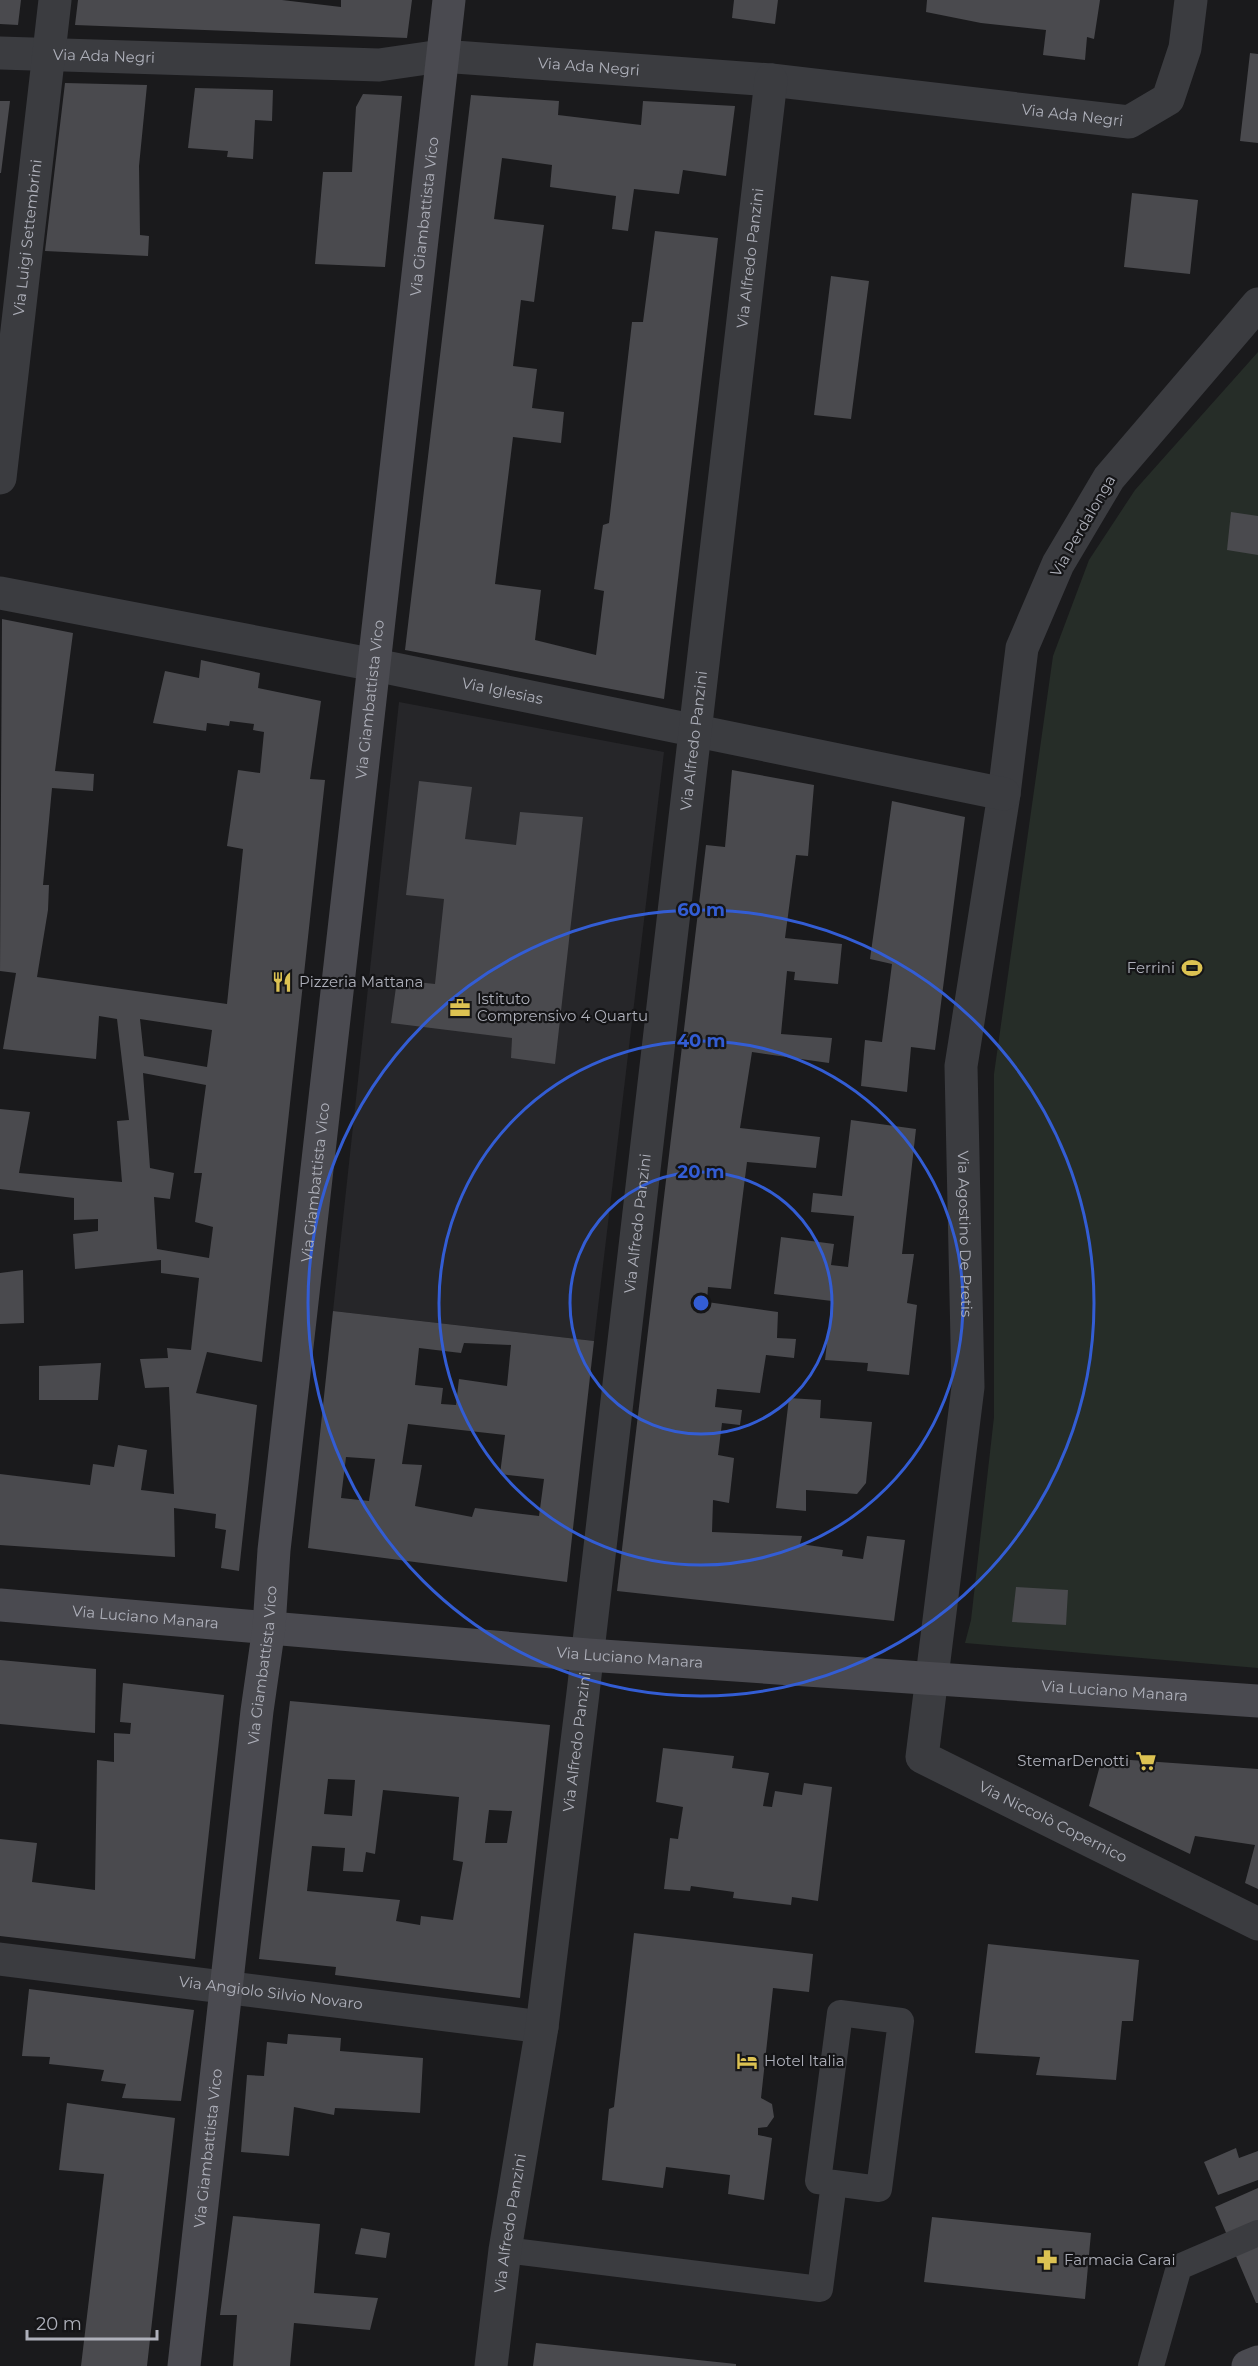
<svg xmlns="http://www.w3.org/2000/svg" width="1258" height="2366" font-family="Montserrat,sans-serif">
<style>
.built{fill:#262629}
.green{fill:#262d28}
.building{fill:#4a4a4e;fill-rule:evenodd}
.lines{fill:none;stroke-linecap:round;stroke-linejoin:round}
.lane{stroke:#3b3c40;stroke-width:26}
.street{stroke:#3b3c40;stroke-width:33}
.secondary{stroke:#4a4a50;stroke-width:33}
.ring{fill:none;stroke:#335dd4;stroke-width:3}
.labels{text-anchor:middle;stroke-width:4.5;stroke-linejoin:round;paint-order:stroke}
.street-label{font-size:15px;fill:#aeb0ba;stroke:#151517}
.poi-label{font-size:15px;fill:#aeb0ba;stroke:#151517;text-anchor:start}
.centre{fill:#335dd4;stroke:#151517;stroke-width:3}
.ring-label{font-size:18px;text-anchor:middle;font-weight:bold;fill:#335dd4;stroke:#151517;stroke-width:4.5;stroke-linejoin:round;paint-order:stroke}
</style>
<rect width="100%" height="100%" fill="#1a1a1c"/>
<path class="built" d="M399,702L664,752L594,1341L333,1311Z"/>
<path class="green" d="M1258,352V1668L965,1643L971,1620L994,1417V1074L1053,656L1089,560L1135,490Z"/>
<path class="building" d="M0,0H21L18,25L0,24Z
M78,0H282L341,7V0H412L407,38L75,25Z
M734,0H778L775,24L732,18Z
M927,0H1100L1094,39L1087,37L1085,60L1043,55L1046,30L981,23L926,12Z
M1250,53L1258,54V143L1240,141Z
M65,83L147,85L139,166L140,235L149,236L148,256L45,251Z
M195,88L273,90L272,121L255,120L253,159L227,157L228,151L188,148Z
M363,94L402,96L385,267L315,264L323,172H352L356,107Z
M471,95L559,101L558,115L641,125L643,101L735,106L726,176L683,170L679,194L634,189L628,231L612,229L616,196L550,187L552,165L502,158L494,219L544,225L534,302L521,300L513,366L537,369L532,408L564,412L561,443L513,437L495,584L541,590L535,640L596,655L604,591L594,589L603,525L609,523L632,322H643L655,231L718,238L664,699L405,650Z
M0,101H10L1,173H0Z
M1132,193L1198,200L1190,274L1124,267Z
M831,276L869,281L851,419L814,415Z
M1231,512L1258,516V555L1227,550Z
M2,619L73,633L55,771L94,774L93,791L52,788L43,885H49L48,910L37,977L227,1004L243,849L227,846L238,770L260,773L264,732L253,730L254,724L230,721L229,726L207,723L206,731L153,723L165,671L199,678L201,660L260,673L258,688L321,701L310,779L325,780L262,1362L207,1352L196,1393L257,1405L239,1571L221,1568L226,1530L215,1528L216,1514L174,1508L175,1557L0,1545V1474L90,1485L93,1464L114,1467L118,1445L147,1450L141,1490L174,1494L169,1387L145,1388L140,1359L168,1358L167,1348L191,1350L199,1278L161,1273V1260L75,1269L73,1234L98,1231V1219L74,1220V1198L0,1189V1109L30,1112L19,1173L122,1182L117,1121L129,1120L117,1019L99,1016L96,1059L3,1049L16,973L0,971ZM140,1019L212,1030L207,1067L144,1056ZM143,1073L206,1085L194,1173H202L195,1222L213,1227L209,1258L157,1249L154,1197L170,1199L174,1173L150,1168Z
M732,770L814,785L808,856L796,855L785,938L842,944L838,984L794,980L795,972L787,971L781,1034L832,1038L829,1063L752,1052L740,1128L820,1137L816,1168L747,1162L731,1289L708,1287L707,1302L778,1312L777,1338L796,1339L794,1358L766,1355L760,1393L717,1389L715,1407L742,1410L740,1425L722,1423L718,1455L734,1458L729,1503L713,1500L712,1532L802,1536L800,1544L843,1550L842,1556L863,1559L867,1536L905,1540L894,1621L617,1591L706,845L725,847Z
M419,781L472,787L465,839L516,845L520,812L583,817L555,1064L511,1058L512,1038L391,1023L397,980L435,984L444,899L406,895Z
M892,801L965,817L935,1050L911,1047L907,1092L861,1086L865,1040L882,1042L892,964L870,959Z
M851,1120L916,1129L902,1254H914L907,1303L917,1305L909,1375L867,1371L868,1363L825,1360L832,1301L774,1294L781,1237L834,1244L831,1265L848,1267L854,1216L811,1212L813,1193L842,1196Z
M23,1270L24,1323L0,1324V1273Z
M333,1311L594,1341L567,1582L308,1548ZM464,1343L511,1345L507,1386L459,1379L456,1405L441,1404L443,1388L415,1385L419,1348L461,1353ZM408,1424L505,1435L500,1474L544,1479L539,1516L475,1508L472,1517L415,1506L422,1465L402,1464ZM346,1457L375,1459L369,1501L341,1498Z
M101,1363L98,1400H39V1366Z
M789,1398L821,1400L820,1418L872,1422L866,1483L857,1494L806,1490V1511L776,1508Z
M1016,1587L1068,1590L1066,1625L1012,1622Z
M0,1660L96,1669L95,1733L0,1724Z
M123,1683L224,1695L195,1959L0,1936V1839L37,1843L32,1882L95,1890L97,1760L114,1762V1733L130,1734L131,1723L120,1722Z
M290,1701L550,1725L520,1998L335,1975L336,1967L259,1959ZM328,1779L355,1780L352,1816L324,1814ZM383,1790L459,1797L453,1860L463,1862L453,1920L421,1916L420,1925L396,1921L400,1900L307,1891L312,1846L345,1848L343,1871L363,1872L366,1852L375,1854ZM489,1810L512,1811L507,1843H485Z
M663,1748L734,1756L732,1768L769,1773L763,1806L772,1807L775,1791L802,1795L804,1783L832,1787L818,1901L792,1897L791,1905L733,1898L734,1892L691,1886L690,1891L664,1889L670,1838L678,1839L683,1807L656,1802Z
M1102,1758L1258,1769V1889L1245,1883L1255,1845L1195,1836L1190,1854L1089,1806Z
M634,1933L813,1954L809,1992L773,1988L761,2098L772,2104L774,2117L767,2127L758,2128V2135L772,2138L764,2200L728,2194L730,2175L666,2167L663,2188L602,2180L609,2109L614,2107Z
M988,1944L1139,1960L1133,2021H1122L1116,2080L1036,2075L1040,2057L975,2053Z
M29,1989L194,2010L181,2101L122,2098L126,2084L101,2081L104,2070L49,2064L50,2057L22,2056Z
M288,2034L341,2038L340,2051L423,2058L420,2113L335,2108L334,2115L294,2107L289,2156L241,2152L247,2075L264,2076L267,2042L287,2044Z
M67,2103L175,2118L147,2366H81L104,2174L59,2170Z
M1236,2148L1239,2158L1258,2151V2180L1218,2195L1204,2162Z
M1258,2188V2303H1256L1215,2207Z
M233,2216L320,2224L314,2293L378,2298L370,2330L294,2323L290,2366H233L237,2315H220Z
M932,2217L1091,2233L1085,2299L924,2282Z
M361,2228L390,2233L386,2258L355,2254Z
M536,2343L736,2364V2366H533Z"/>
<g class="lines">
<path class="lane" d="M505,2250L820,2289L834,2183L879,2189L901,2021L840,2013L818,2181L834,2183
M1151,2366L1179,2267L1258,2233"/>
<g class="street">
<path id="s1" d="M0,53L379,65L441,56L771,80L1129,122L1168,99L1185,48L1191,0"/>
<path id="s2" d="M1258,304L1109,478L1058,564L1022,648L1004,794L961,1066L968,1387L922,1757L1258,1924"/>
<path id="s3" d="M0,478L55,0"/>
<path id="s4" d="M0,593L375,665L1004,794"/>
<path id="s5" d="M0,1959L542,2027"/>
<path id="s6" d="M491,2366L505,2250L542,2027L583,1693L771,80"/>
</g>
<g class="secondary">
<path id="s7" d="M0,1605L588,1655L1258,1701"/>
<path id="s8" d="M184,2366L257,1711L269,1627L274,1550L449,0"/>
<path d="M1248,2366L1258,2362"/>
</g>
</g>
<g class="ring">
<circle cx="701" cy="1303" r="131"/>
<circle cx="701" cy="1303" r="262"/>
<circle cx="701" cy="1303" r="393"/>
</g>
<defs>
<g id="stadium-bare" transform="scale(1.62)"><path d="M0-5a6.5 5 0 1 0 0 10a6.5 5 0 1 0 0-10ZM-3.5-1.8h7v3.6h-7Z" fill="#dcc252" stroke="#151517" stroke-width="2.5" paint-order="stroke"/></g>
<g id="restaurant-bare" transform="scale(1.62)"><path d="M-5-6h1v4h1v-4h1v4h1v-4h1v5L-1.5 .5V6h-2V.5L-5-1ZM5-6V6H3V1.5H1.5Q1.5-4 5-6Z" fill="#dcc252" stroke="#151517" stroke-width="2.5" paint-order="stroke"/></g>
<g id="office-bare" transform="scale(1.62)"><path d="M-6-3h4V-5.5h4V-3h4V5H-6ZM-1-4.5V-3h2v-1.5ZM-6 0V1H6V0Z" fill="#dcc252" stroke="#151517" stroke-width="2.5" paint-order="stroke"/></g>
<g id="supermarket-bare" transform="scale(1.62)"><path d="M-6-5.5h2.5l.6 2H6L4.5 2H-2.5L-4.4-4H-6ZM-1.5 3.2a1.3 1.3 0 1 0 .1 0ZM3 3.2a1.3 1.3 0 1 0 .1 0Z" fill="#dcc252" stroke="#151517" stroke-width="2.5" paint-order="stroke"/></g>
<g id="hotel-bare" transform="scale(1.62)"><path d="M-6-4.5h1.5V1H6V5H4.5V3h-9V5H-6ZM-4 0a1.8 1.8 0 1 1 3.6 0ZM.5 0V-2.5h3Q6-2.5 6 0Z" fill="#dcc252" stroke="#151517" stroke-width="2.5" paint-order="stroke"/></g>
<g id="pharmacy-bare" transform="scale(1.62)"><path d="M-2-6h4v4h4v4h-4v4h-4v-4h-4v-4h4Z" fill="#dcc252" stroke="#151517" stroke-width="2.5" paint-order="stroke"/></g>
</defs>
<g fill-rule="evenodd">
<use href="#stadium-bare" x="1192" y="968"/>
<use href="#restaurant-bare" x="282" y="982"/>
<use href="#office-bare" x="460" y="1008"/>
<use href="#supermarket-bare" x="1146" y="1761"/>
<use href="#hotel-bare" x="747" y="2061"/>
<use href="#pharmacy-bare" x="1047" y="2260"/>
</g>
<g class="labels">
<g class="street-label">
<text dy="5" stroke="none"><textPath href="#s1" startOffset="104">Via Ada Negri</textPath></text>
<text dy="5" stroke="none"><textPath href="#s1" startOffset="590">Via Ada Negri</textPath></text>
<text dy="5" stroke="none"><textPath href="#s1" startOffset="1076">Via Ada Negri</textPath></text>
<text dy="5" stroke="none"><textPath href="#s8" startOffset="2163">Via Giambattista Vico</textPath></text>
<text dy="5" stroke="none"><textPath href="#s3" startOffset="242">Via Luigi Settembrini</textPath></text>
<text dy="5" stroke="none"><textPath href="#s6" startOffset="2124">Via Alfredo Panzini</textPath></text>
<text transform="translate(1083 526) rotate(-60)" y="5">Via Perdalonga</text>
<text dy="5" stroke="none"><textPath href="#s4" startOffset="512">Via Iglesias</textPath></text>
<text dy="5" stroke="none"><textPath href="#s8" startOffset="1677">Via Giambattista Vico</textPath></text>
<text dy="5" stroke="none"><textPath href="#s6" startOffset="1638">Via Alfredo Panzini</textPath></text>
<text dy="5" stroke="none"><textPath href="#s8" startOffset="1191">Via Giambattista Vico</textPath></text>
<text dy="5" stroke="none"><textPath href="#s6" startOffset="1152">Via Alfredo Panzini</textPath></text>
<text dy="5" stroke="none"><textPath href="#s2" startOffset="1011">Via Agostino De Pretis</textPath></text>
<text dy="5" stroke="none"><textPath href="#s7" startOffset="146">Via Luciano Manara</textPath></text>
<text dy="5" stroke="none"><textPath href="#s7" startOffset="632">Via Luciano Manara</textPath></text>
<text dy="5" stroke="none"><textPath href="#s8" startOffset="705">Via Giambattista Vico</textPath></text>
<text dy="5" stroke="none"><textPath href="#s7" startOffset="1118">Via Luciano Manara</textPath></text>
<text dy="5" stroke="none"><textPath href="#s6" startOffset="630">Via Alfredo Panzini</textPath></text>
<text dy="5" stroke="none"><textPath href="#s2" startOffset="1683">Via Niccolò Copernico</textPath></text>
<text dy="5" stroke="none"><textPath href="#s5" startOffset="273">Via Angiolo Silvio Novaro</textPath></text>
<text dy="5" stroke="none"><textPath href="#s8" startOffset="219">Via Giambattista Vico</textPath></text>
<text dy="5" stroke="none"><textPath href="#s6" startOffset="144">Via Alfredo Panzini</textPath></text>
</g>
<g class="poi-label">
<text x="1175" y="973" text-anchor="end">Ferrini</text>
<text x="299" y="987">Pizzeria Mattana</text>
<text x="477" y="1004">Istituto<tspan x="477" dy="17">Comprensivo 4 Quartu</tspan></text>
<text x="1129" y="1766" text-anchor="end">StemarDenotti</text>
<text x="764" y="2066">Hotel Italia</text>
<text x="1064" y="2265">Farmacia Carai</text>
</g>
</g>
<circle cx="701" cy="1303" r="9" class="centre"/>
<g class="ring-label">
<text x="701" y="916">60 m</text>
<text x="701" y="1047">40 m</text>
<text x="701" y="1178">20 m</text>
</g>
<path d="M27 2330v9h130v-9" fill="none" stroke="#aeb0ba" stroke-width="3"/>
<text x="36" y="2330" font-size="18" fill="#aeb0ba" stroke="#151517" stroke-width="4.5" paint-order="stroke">20 m</text>
</svg>
